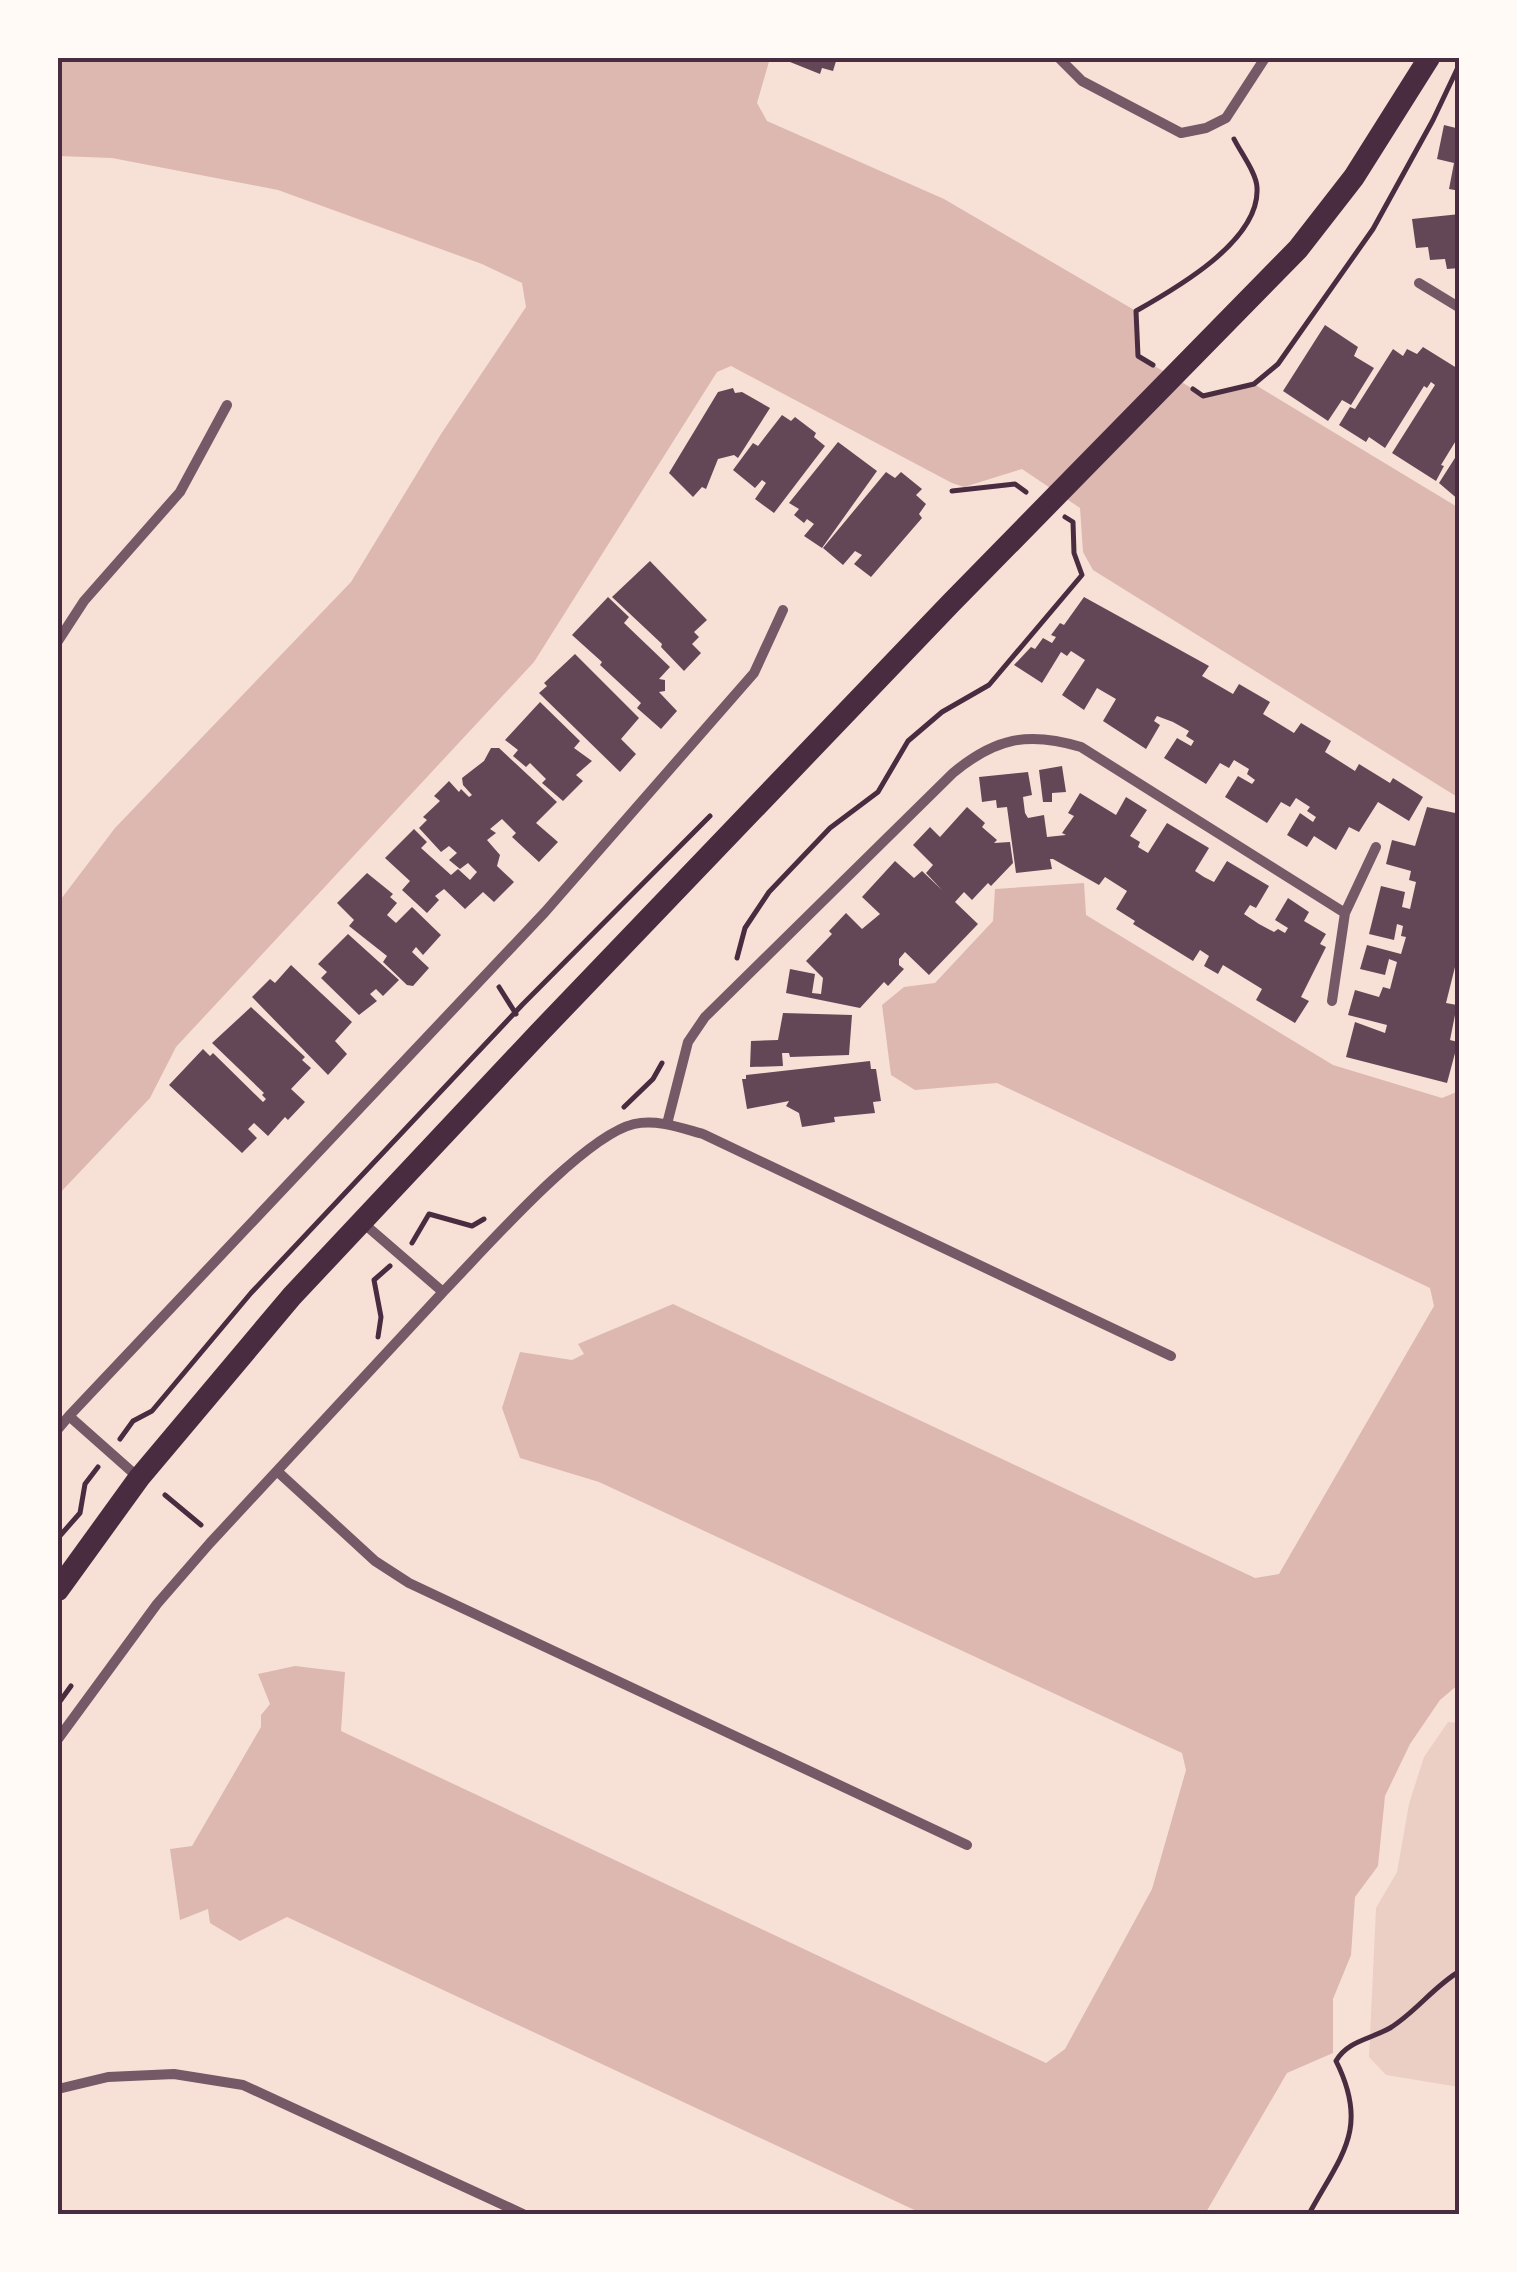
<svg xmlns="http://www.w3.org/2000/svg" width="1517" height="2272" font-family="'Zilla Slab',serif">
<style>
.green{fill:#ebcfc5}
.water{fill:#dcb8b0}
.building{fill:#644757}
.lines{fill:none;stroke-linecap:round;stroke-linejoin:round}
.path{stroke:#4a2c40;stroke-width:5}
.minor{stroke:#755966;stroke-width:10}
.primary{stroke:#4a2c40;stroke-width:22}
.neatline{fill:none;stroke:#4a2c40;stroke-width:4}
</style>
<rect width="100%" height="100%" fill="#f7e1d7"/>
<path class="green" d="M1448,1722L1459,1723V2087L1386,2075L1369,2057L1376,1908L1397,1872L1409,1804L1424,1757Z"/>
<path class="water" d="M58,58H770L757,103L767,121L944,199L1136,311L1138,356L1203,395L1254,384L1459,508V798L1093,570L1083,552L1080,508L1022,469L964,487L952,483L731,366L717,372L534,662L176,1047L150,1098L58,1195V903L115,828L351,582L441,434L526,307L522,283L482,264L278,190L112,158L58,156Z
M1084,883L1086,915L1333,1065L1442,1098L1459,1091V1684L1440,1700L1410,1744L1385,1796L1378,1866L1355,1897L1351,1955L1333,1999V2053L1287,2073L1205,2214H923L287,1917L240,1941L210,1923L208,1909L180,1920L170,1849L192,1846L261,1727V1715L270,1704L258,1674L295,1666L345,1672L341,1731L1046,2063L1065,2049L1152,1889L1186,1770L1182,1753L599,1482L520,1458L502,1408L520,1352L572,1360L584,1354L578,1344L673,1304L1255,1578L1279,1574L1434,1306L1430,1288L997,1083L915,1090L891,1075L882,1005L904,987L935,983L993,921L995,889Z"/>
<path class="building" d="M780,58H837L833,71L822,68L820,74Z
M1444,125L1460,129V191L1449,189L1454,163L1437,159Z
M1460,214V268L1447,269L1445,259L1430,260L1428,247L1416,248L1412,219Z
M1325,325L1358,347L1354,356L1374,368L1351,405L1342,400L1328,421L1283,391Z
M1423,347L1460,370V434L1441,465L1444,466L1436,481L1392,453L1435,385L1431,382L1427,388L1424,386L1385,448L1369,437L1366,442L1339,425L1350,407L1355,409L1393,349L1403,356L1407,349L1417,354Z
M733,388L735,393L742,392L770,408L738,458L734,455L718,459L706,489L702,487L693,497L669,473L718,392Z
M782,415L791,421L795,417L816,433L814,437L825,446L774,513L755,499L766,483L762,480L755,488L733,470L753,443L758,446Z
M838,442L877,471L822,548L804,536L814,524L807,519L804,523L794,515L799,509L789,503Z
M1460,450V501L1439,483Z
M886,472L895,478L901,472L922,489L916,495L926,504L919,514L922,518L871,577L854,564L862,555L855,551L843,565L823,548Z
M650,561L707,620L694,632L699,637L692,644L701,653L684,671L661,647L662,644L612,597Z
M608,597L629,617L624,623L670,667L659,679L665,680V691L659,692L677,711L661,729L637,708L641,703L600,665L602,662L572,635Z
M1084,597L1209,666L1202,676L1233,694L1239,684L1270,702L1263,714L1294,733L1301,723L1331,741L1325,752L1355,771L1359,764L1390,783L1393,778L1423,797L1409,821L1378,802L1359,832L1349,827L1336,850L1314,836L1307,847L1287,835L1300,813L1313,822L1316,817L1307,811L1310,807L1296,798L1290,807L1281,802L1267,823L1225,797L1238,776L1252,784L1255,780L1247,774L1249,769L1234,760L1229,768L1220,763L1206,784L1164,758L1177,738L1191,746L1194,741L1186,736L1189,731L1173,722L1157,716L1154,721L1160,725L1146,749L1103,721L1116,699L1097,688L1084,710L1062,695L1085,660L1071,651L1067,656L1061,652L1042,683L1014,665L1031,647L1035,649L1043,638L1052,643L1056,637L1051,635L1060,623L1064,625Z
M575,654L639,718L621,739L636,754L620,772L539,693L547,686L544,683Z
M540,702L580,741L574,748L592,761L576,775L583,781L563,801L542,783L546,779L530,763L526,767L513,756L518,750L505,740Z
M491,748H499L557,802L536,823L558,842L539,862L512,837L516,833L502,819L490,829L496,833L487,840L500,855L497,866L514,882L494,902L483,892L465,909L444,889L435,896L439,900L427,913L402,890L410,881L385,858L414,829L427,842L421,848L451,875L458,869L470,880L477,872L468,863L460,869L449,860L457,853L449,846L441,852L419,828L427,820L423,817L440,801L434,796L449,781L459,792L461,789L469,797L472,795L463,785L462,778L484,761Z
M1062,766L1066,792L1052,793V802H1043L1039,770Z
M1028,772L1032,795L1023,797L1025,813L1028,818L1044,815L1047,837L1066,835L1062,833L1074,816L1068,813L1080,793L1116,815L1126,797L1147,810L1130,836L1140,842L1138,847L1148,853L1167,823L1209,848L1195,871L1204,877L1214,882L1227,861L1269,886L1256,908L1250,905L1244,914L1259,924L1274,932L1278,929L1285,933L1288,928L1275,920L1288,898L1309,912L1304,921L1326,934L1320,944L1326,947L1301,997L1309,1001L1295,1023L1256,1000L1262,989L1223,965L1218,974L1204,966L1209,956L1200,950L1193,961L1133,924L1135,921L1116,909L1127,891L1105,877L1099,885L1053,859H1050L1052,869L1016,873L1007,807L997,808L996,800L982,802L979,777Z
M967,807L985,823L982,827L997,840L994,843L1010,842L1013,863L991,886L988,883L972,900L964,892L955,902L978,924L929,975L905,952L899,959V965L904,969L888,986L884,982L860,1008L786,993L790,969L815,974L812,993L821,994L823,978L806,961L832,934L829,931L846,913L862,929L880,914L862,897L895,861L914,878L922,871L942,890L926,873L933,865L913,845L930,827L940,837Z
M1427,807L1460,814V947L1446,1003L1457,1005L1450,1040L1458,1042L1447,1083L1346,1057L1355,1022L1385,1033L1387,1025L1348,1015L1355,990L1379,997L1383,987L1390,989L1397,962L1389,959L1385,975L1360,969L1367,945L1401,954L1406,937L1401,936L1403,926L1397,924L1394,940L1369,934L1381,886L1405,892L1402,907L1410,909L1416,882L1409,880L1411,871L1386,864L1392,840L1415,846Z
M367,873L393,894L390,897L397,903L387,915L396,923L412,907L441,935L423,955L416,947L412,952L429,968L413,986L407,985L383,962L387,956L349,926L354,920L337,903Z
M348,934L399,980L383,996L376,989L370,994L377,1001L359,1015L321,978L327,972L318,964Z
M291,965L352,1022L335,1041L347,1054L328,1075L252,997L270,979L275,983Z
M251,1007L305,1057L302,1060L311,1068L291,1089L305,1102L288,1120L285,1117L268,1136L254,1123L248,1129L257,1138L242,1153L169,1085L203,1049L210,1056L213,1053L263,1102L266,1099L262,1095L264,1093L212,1043Z
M783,1013L852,1015L849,1055L790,1057L789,1053H782L783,1066L750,1067L751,1041L778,1040Z
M870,1061L871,1069H876L881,1101L873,1102L875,1113L834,1117L835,1122L802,1127L799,1113L786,1106L789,1101L747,1109L742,1079H746V1075Z"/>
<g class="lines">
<path class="path" d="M1153,365L1138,356L1136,311C1175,289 1260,241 1257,188C1257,174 1241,153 1234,139
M1193,389L1203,396L1254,384L1278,364L1373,229L1433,120L1460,63
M952,491L1015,484L1026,492
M737,958L745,928L769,892L830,828L878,792L908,741L942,712L989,685L1082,575L1074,553L1073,522L1065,517
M499,987L516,1014
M624,1107L653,1079L662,1063
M412,1243L429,1214L472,1226L484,1219
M378,1337L381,1317L374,1280L390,1266
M120,1439L133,1421L152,1411L251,1293L523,1004L710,816
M165,1495L201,1525
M58,1538L80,1513L85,1484L98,1467
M58,1704L71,1686
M1309,2214C1341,2155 1370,2129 1336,2061C1347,2041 1371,2039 1390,2028C1416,2012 1434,1986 1460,1971"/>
<path class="minor" d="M1059,58L1082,81L1181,133L1206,128L1226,118L1265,58
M1419,283L1460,308
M58,641L84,601L180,492L227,405
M1345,913L1376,847
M667,1124L688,1042L705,1017L953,773C995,738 1028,731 1081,747L1345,913L1332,1001
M362,1222L443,1292C483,1251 583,1136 634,1124C657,1119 681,1128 703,1134L1171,1356
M58,1429L69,1416
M277,1471L375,1561L409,1583L967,1845
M139,1478L69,1416L545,912L754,673L783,610
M58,1739L157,1604L210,1543L443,1292
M58,2089L108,2077L174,2074L243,2085L523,2214"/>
<path class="primary" d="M58,1590L139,1478L292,1296L539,1033L951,603L1298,249L1354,177L1429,58"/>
</g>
<rect width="1517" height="2272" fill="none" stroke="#fffaf5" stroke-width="120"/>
<rect x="60" y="60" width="1397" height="2152" class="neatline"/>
</svg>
